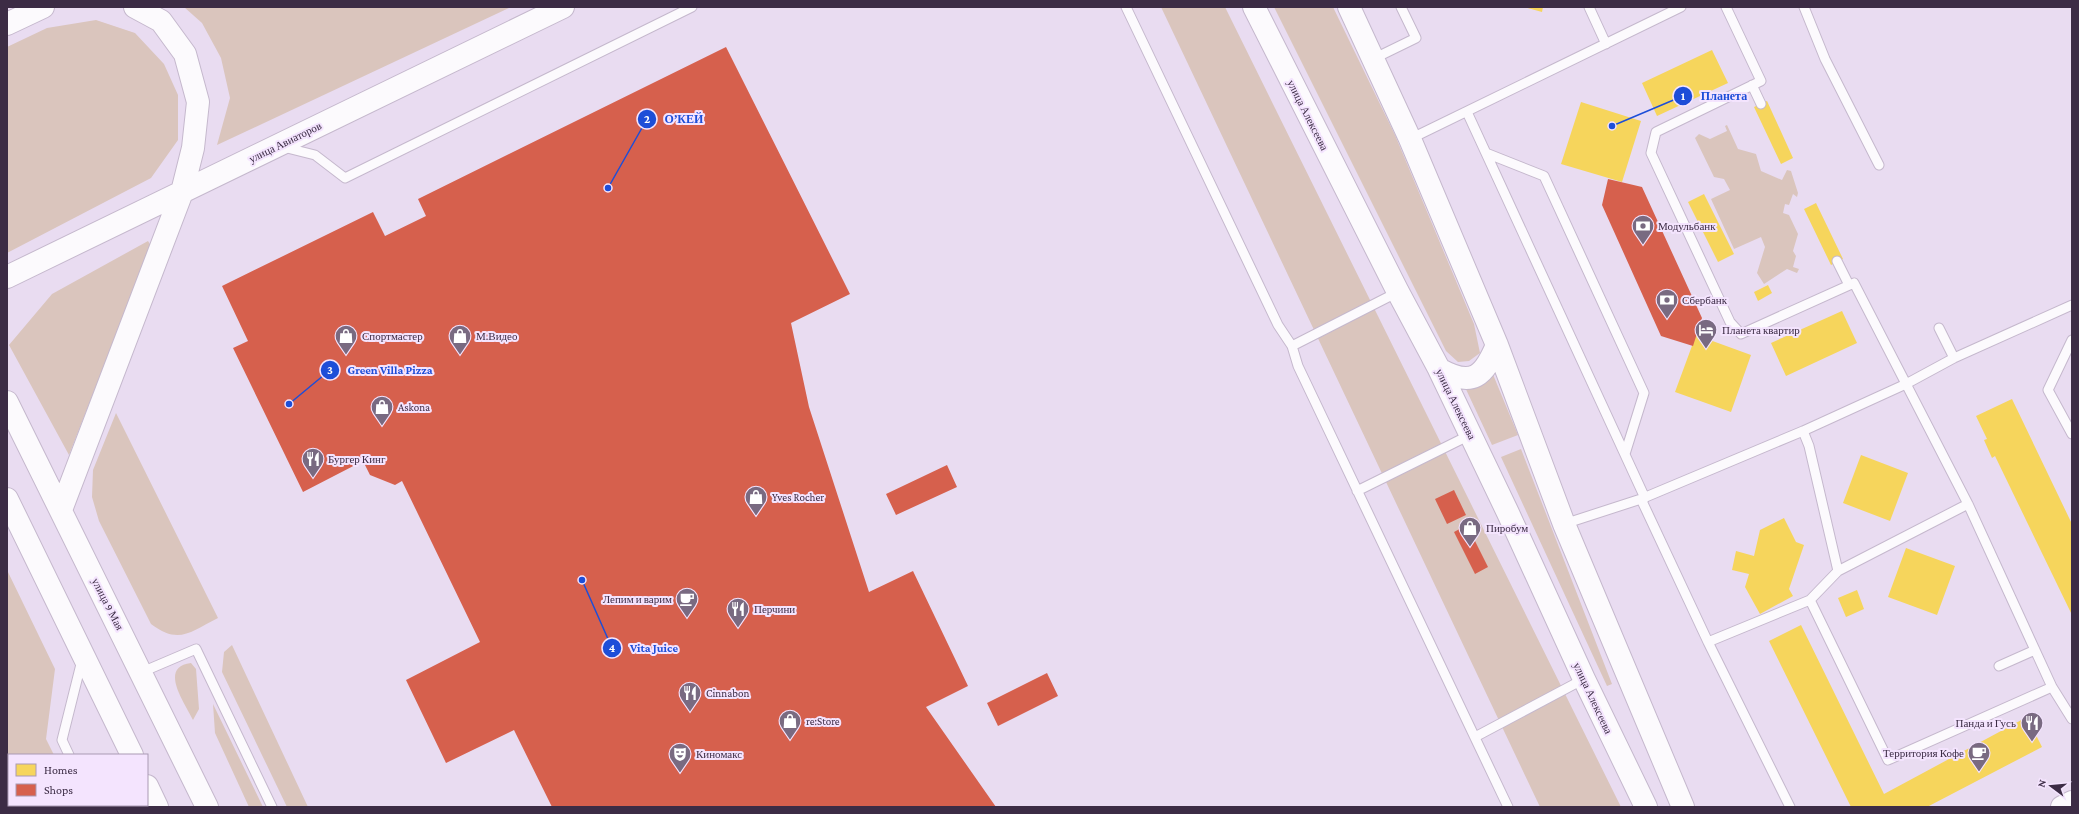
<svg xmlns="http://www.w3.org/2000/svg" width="2079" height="814" font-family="'Crimson Pro',serif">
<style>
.green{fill:#dac5bd}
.homes{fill:#f6d55c}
.shops{fill:#d6604d}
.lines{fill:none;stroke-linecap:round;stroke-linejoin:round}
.lane-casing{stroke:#c5b8cd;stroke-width:11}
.secondary-casing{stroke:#c5b8cd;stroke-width:24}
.primary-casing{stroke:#c5b8cd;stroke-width:24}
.lane{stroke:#fcfafd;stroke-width:9}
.secondary{stroke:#fcfafd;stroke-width:22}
.primary{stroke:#fcfafd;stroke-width:22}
.labels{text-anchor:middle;stroke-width:4;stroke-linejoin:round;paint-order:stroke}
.street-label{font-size:11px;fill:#3c2c45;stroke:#f4e4fe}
.poi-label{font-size:11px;fill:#3c2c45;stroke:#f4e4fe;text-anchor:start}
.leader{fill:none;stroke:#1d4ed8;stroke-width:1.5}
.callout-dot{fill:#1d4ed8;stroke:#f4e4fe;stroke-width:1.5}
.mark-label{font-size:12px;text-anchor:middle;font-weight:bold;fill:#fff}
.callout-label{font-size:12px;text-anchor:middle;font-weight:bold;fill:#1d4ed8;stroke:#f4e4fe;stroke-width:4;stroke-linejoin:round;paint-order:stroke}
</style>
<rect width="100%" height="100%" fill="#e9dcf1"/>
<path class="green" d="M184,7H511L217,145L230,98L221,58L202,23Z
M1161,7H1225L1621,807H1540Z
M1274,7H1333L1395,135L1474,324L1480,353L1469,361L1458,362L1446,351Z
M96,20L135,33L164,64L178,95V140L151,178L7,253V47L47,28Z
M1727,125L1738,149L1756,154L1761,171L1782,180L1787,170L1791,171L1798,193L1797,197L1793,194L1789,205L1785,204L1783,213L1789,215L1798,234L1793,251L1796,256L1793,267L1799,269L1797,273L1787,269L1764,284L1757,273L1765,247L1761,237L1734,249L1711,199L1730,190L1724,179L1714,177L1695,138L1699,134L1710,139L1727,131L1725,126Z
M148,241L151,246L69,455L9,345L52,294Z
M1492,372L1518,435L1492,445L1464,385Z
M116,413L218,618C190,632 179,645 151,624L99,521L92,497L93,470Z
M1521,449L1612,684L1607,686L1501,457Z
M7,570L55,669L46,739L54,755H9V772L7,768Z
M232,645L308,807H287L222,672L224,652Z
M191,663L196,669L199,709L193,720C185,703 158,667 191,663Z
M213,704L263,807H249L215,733Z"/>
<path class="homes" d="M1524,7H1543L1542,12Z
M1712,50L1728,83L1657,116L1642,83Z
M1767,101L1793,158L1781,164L1754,107Z
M1581,102L1641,121L1622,182L1561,164Z
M1704,194L1734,254L1718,262L1688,202Z
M1816,203L1843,259L1831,265L1804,209Z
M1768,285L1772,293L1758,301L1754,292Z
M1842,311L1857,343L1786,376L1771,343Z
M1696,335L1751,355L1731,412L1675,392Z
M2012,399L2072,524V615L1995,456L1992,458L1984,440L1987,439L1976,416Z
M1861,455L1908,473L1890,521L1843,503Z
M1784,518L1796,542L1804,545L1789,589L1793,596L1760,614L1745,587L1749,574L1732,570L1736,551L1754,556L1760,530Z
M1906,548L1955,566L1937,615L1888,597Z
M1857,590L1864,609L1846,617L1838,598Z
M1801,625L1884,794L2027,717L2042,747L1927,807H1851L1769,641Z"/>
<path class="shops" d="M726,47L850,294L791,323L809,407L869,592L913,571L968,686L926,707L996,807H552L514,730L446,763L406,680L480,642L402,481L395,485L370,475L363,461L303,492L233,348L248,341L222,286L373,212L385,236L426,216L418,199Z
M1608,179L1642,187L1702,318L1693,346L1661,336L1602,205Z
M947,465L957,487L896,515L886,494Z
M1454,490L1466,515L1447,524L1435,499Z
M1467,525L1488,567L1475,574L1454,532Z
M1047,673L1058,696L998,726L987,703Z"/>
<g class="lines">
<g class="lane-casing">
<path id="lane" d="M1126,7L1278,325L1292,346L1298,366L1508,807
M1589,7L1606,44
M1726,7L1761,81L1656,132L1651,153L1730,322L1741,334L1854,283L1968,504L2052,687L2072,719
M1804,7L1825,59L1879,165
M1373,59L1416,38L1401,7
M1752,85L1761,104
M1467,112L1645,498
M1410,139L1681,7
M283,147L315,155L345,178L692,7
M1486,153L1544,176L1644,393L1625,454
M1837,261L1849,285
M1939,328L1954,358
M2072,340L2048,390L2072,434
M1292,346L1398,292
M1803,431L1809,446L1838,571
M1357,491L1470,435
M1641,499L1708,642L1810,600L1888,760L2052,687
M1564,524L1641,499L1803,431L1906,384L1954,358L2072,305
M1810,600L1838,571L1968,504
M1708,642L1790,807
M1999,666L2035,650
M142,672L196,649L272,807
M1475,737L1584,679
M69,755L62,740L82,660
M92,805L93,807"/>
</g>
<g class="secondary-casing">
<path id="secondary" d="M1254,7L1398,292L1438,367L1508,513L1584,679L1646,807
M1349,7L1410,139L1497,345L1564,524L1683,807
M1439,369C1473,388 1484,376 1497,345
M2062,807L2072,802"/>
</g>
<g class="primary-casing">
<path id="primary" d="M7,24L43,7
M7,277L563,7
M7,402L207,807
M7,499L132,755
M61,510L182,192L193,148L198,102L185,54L161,21L135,7
M147,786L157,807"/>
</g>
<use href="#lane" class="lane"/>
<use href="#secondary" class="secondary"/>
<use href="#primary" class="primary"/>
</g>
<defs>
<g id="bank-pin" transform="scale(1.15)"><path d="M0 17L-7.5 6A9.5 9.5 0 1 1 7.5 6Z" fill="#796a81" stroke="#f4e4fe"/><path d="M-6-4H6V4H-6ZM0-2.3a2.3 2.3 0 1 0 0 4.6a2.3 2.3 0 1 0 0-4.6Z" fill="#fff"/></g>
<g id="hotel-pin" transform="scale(1.15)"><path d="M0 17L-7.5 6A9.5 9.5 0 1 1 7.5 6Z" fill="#796a81" stroke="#f4e4fe"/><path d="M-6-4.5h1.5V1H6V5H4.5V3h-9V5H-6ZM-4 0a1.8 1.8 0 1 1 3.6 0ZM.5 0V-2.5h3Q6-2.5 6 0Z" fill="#fff"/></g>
<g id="shop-pin" transform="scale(1.15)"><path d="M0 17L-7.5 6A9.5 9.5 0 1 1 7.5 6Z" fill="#796a81" stroke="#f4e4fe"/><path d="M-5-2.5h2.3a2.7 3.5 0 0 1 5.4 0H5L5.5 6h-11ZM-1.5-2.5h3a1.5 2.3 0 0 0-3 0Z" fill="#fff"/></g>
<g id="restaurant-pin" transform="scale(1.15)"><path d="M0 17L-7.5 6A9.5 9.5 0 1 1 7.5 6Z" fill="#796a81" stroke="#f4e4fe"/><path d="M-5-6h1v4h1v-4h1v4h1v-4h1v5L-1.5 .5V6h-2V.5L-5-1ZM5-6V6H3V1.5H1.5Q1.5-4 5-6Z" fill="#fff"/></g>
<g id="cafe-pin" transform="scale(1.15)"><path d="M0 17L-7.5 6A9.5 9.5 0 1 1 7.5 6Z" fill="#796a81" stroke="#f4e4fe"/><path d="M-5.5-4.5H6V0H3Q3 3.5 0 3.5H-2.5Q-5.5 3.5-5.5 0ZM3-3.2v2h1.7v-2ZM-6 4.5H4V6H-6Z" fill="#fff"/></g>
<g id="theatre-pin" transform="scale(1.15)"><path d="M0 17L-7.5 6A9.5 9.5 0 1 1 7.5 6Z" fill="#796a81" stroke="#f4e4fe"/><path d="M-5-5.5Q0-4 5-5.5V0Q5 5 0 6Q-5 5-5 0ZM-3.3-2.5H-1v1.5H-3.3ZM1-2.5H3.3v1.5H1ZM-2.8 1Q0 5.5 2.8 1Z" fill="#fff"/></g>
</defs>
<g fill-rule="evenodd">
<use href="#bank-pin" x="1643" y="226"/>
<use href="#bank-pin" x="1667" y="300"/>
<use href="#hotel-pin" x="1706" y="330"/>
<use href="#shop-pin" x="346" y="336"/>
<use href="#shop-pin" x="460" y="336"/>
<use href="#shop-pin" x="382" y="407"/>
<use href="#restaurant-pin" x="313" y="459"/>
<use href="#shop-pin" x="756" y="497"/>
<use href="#shop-pin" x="1470" y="528"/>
<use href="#cafe-pin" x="687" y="599"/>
<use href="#restaurant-pin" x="738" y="609"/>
<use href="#restaurant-pin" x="690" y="693"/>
<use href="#shop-pin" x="790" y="721"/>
<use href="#restaurant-pin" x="2032" y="723"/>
<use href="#cafe-pin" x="1979" y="753"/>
<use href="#theatre-pin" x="680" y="754"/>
</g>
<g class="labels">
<g class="street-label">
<text transform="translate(1308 115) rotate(63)" y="4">улица Алексеева</text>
<text transform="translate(285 142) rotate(-26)" y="4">улица Авиаторов</text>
<text transform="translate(1456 404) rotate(64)" y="4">улица Алексеева</text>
<text transform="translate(108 604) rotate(63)" y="4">улица 9 Мая</text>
<text transform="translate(1593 698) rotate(65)" y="4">улица Алексеева</text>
</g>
<g class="poi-label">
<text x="1658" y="230">Модульбанк</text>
<text x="1682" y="304">Сбербанк</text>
<text x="1722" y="334">Планета квартир</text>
<text x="362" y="340">Спортмастер</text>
<text x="476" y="340">М.Видео</text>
<text x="398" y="411">Askona</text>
<text x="328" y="463">Бургер Кинг</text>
<text x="772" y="501">Yves Rocher</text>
<text x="1486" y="532">Пиробум</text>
<text x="672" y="603" text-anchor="end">Лепим и варим</text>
<text x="754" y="613">Перчини</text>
<text x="706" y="697">Cinnabon</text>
<text x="806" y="725">re:Store</text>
<text x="2016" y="727" text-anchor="end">Панда и Гусь</text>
<text x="1964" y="757" text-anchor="end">Территория Кофе</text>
<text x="696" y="758">Киномакс</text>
</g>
</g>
<path class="leader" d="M1612 126L1683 96M608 188L647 119M289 404L330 370M582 580L612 648"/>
<g class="callout-dot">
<circle cx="1612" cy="126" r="4"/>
<circle cx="608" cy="188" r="4"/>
<circle cx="289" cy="404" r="4"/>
<circle cx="582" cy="580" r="4"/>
<circle cx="1683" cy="96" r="10"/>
<circle cx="647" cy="119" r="10"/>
<circle cx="330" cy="370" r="10"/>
<circle cx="612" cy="648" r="10"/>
</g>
<g class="mark-label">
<text x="1683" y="100">1</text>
<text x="647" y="123">2</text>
<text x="330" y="374">3</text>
<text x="612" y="652">4</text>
</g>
<g class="callout-label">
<text x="1724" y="100">Планета</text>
<text x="684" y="123">О’КЕЙ</text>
<text x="390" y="374">Green Villa Pizza</text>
<text x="654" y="652">Vita Juice</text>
</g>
<rect width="2079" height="814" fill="none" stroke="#3c2c45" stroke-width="16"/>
<rect x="8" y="754" width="140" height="52" fill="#f4e4fe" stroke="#aa9ab4"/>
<rect x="16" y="764" width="20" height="12" fill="#f6d55c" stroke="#aa9ab4"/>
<text x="44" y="774" font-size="12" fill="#3c2c45">Homes</text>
<rect x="16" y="784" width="20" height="12" fill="#d6604d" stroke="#aa9ab4"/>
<text x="44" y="794" font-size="12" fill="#3c2c45">Shops</text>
<g transform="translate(2051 786) rotate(286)" stroke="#f4e4fe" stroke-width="3" paint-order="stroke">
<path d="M0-3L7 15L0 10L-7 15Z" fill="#3c2c45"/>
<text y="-6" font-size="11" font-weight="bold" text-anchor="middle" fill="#3c2c45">N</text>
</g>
</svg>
